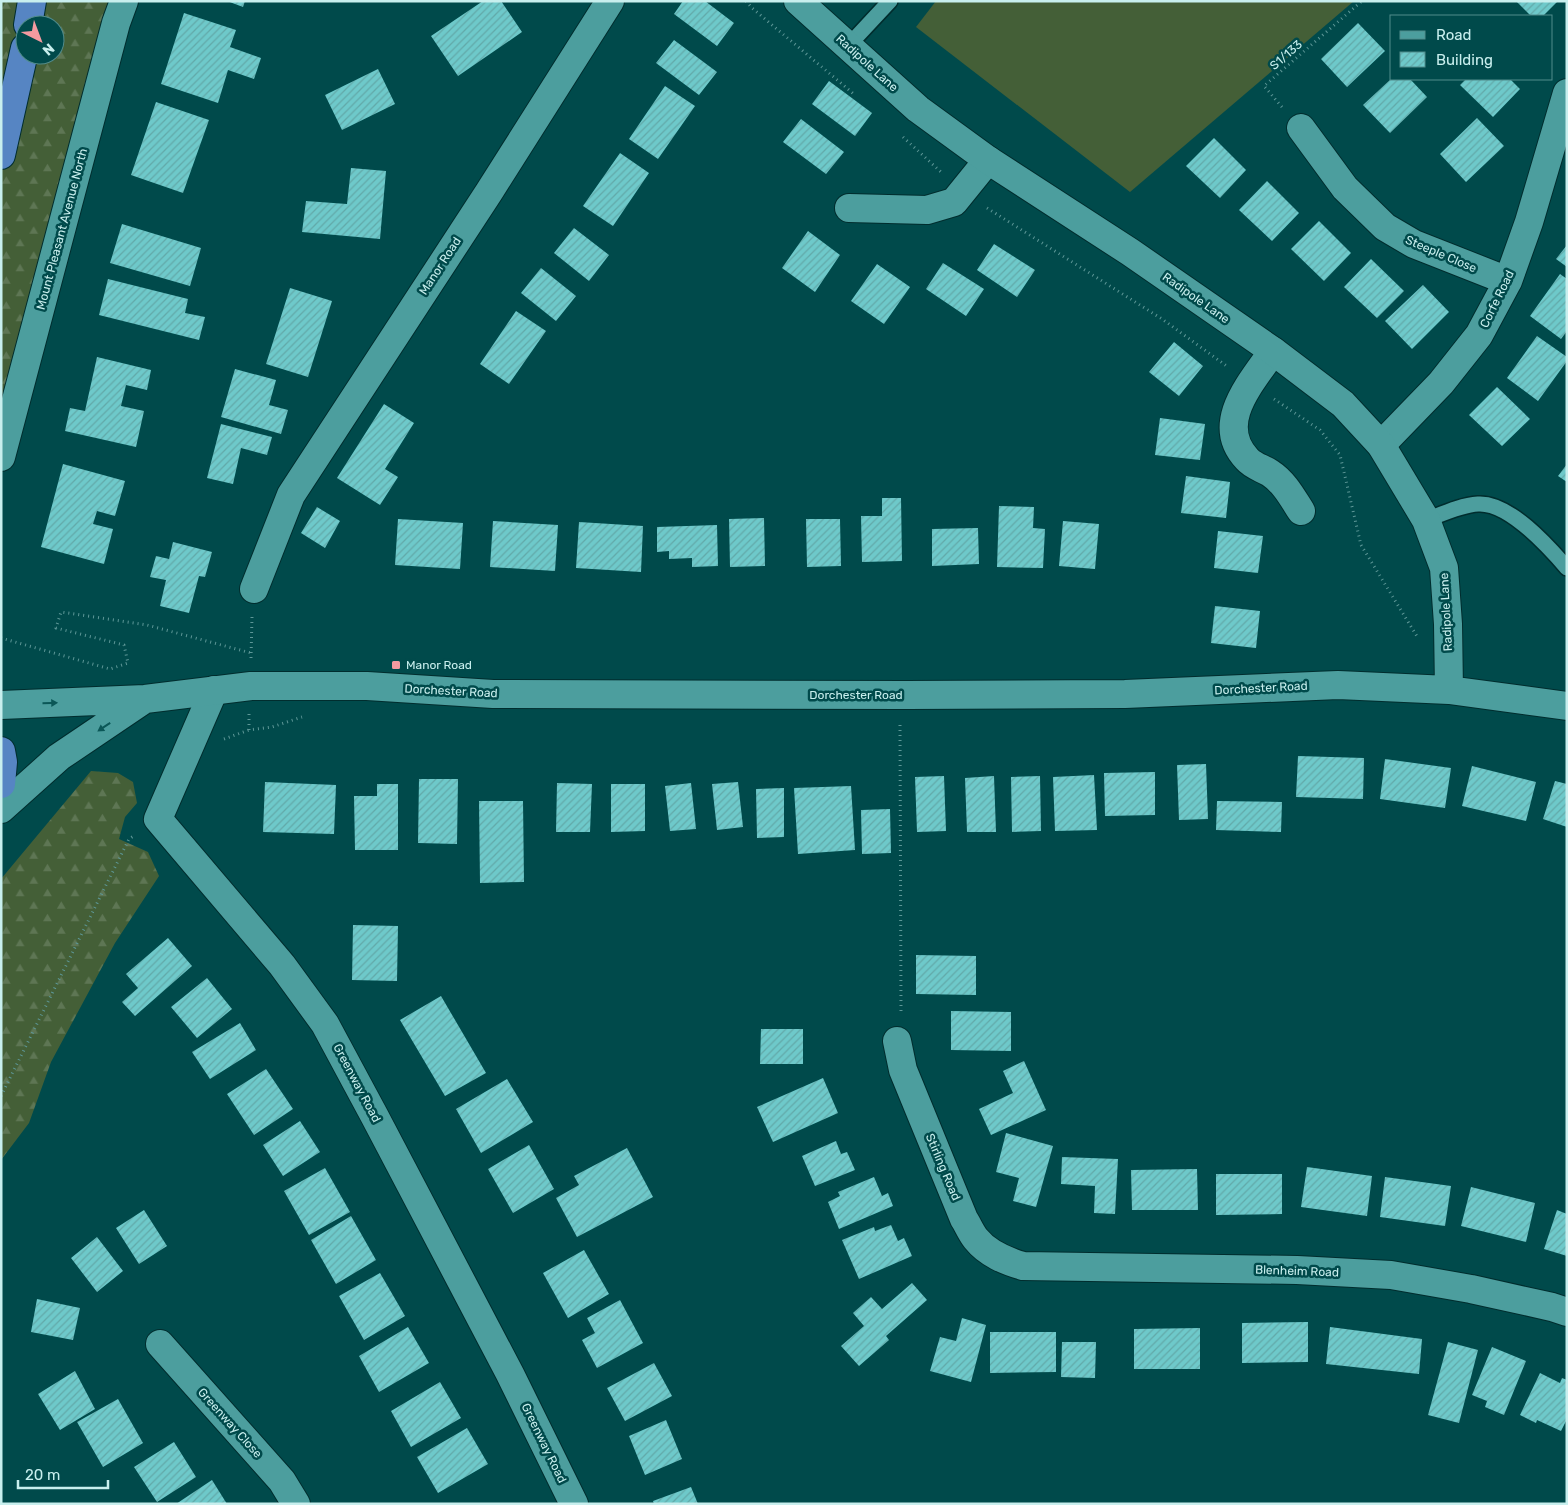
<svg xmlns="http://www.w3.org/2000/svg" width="1568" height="1505" font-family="Rubik,sans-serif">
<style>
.grass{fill:#445f37}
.forest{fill:url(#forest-firs);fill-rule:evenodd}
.building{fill:url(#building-hatch)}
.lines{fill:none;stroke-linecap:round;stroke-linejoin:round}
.lane-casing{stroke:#002d2e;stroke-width:18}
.street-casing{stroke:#002d2e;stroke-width:30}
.secondary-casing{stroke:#002d2e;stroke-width:30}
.highway-casing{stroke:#002d2e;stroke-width:30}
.path{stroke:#5d9797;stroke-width:3;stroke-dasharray:1 4;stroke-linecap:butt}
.lane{stroke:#4c9e9e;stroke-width:15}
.street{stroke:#4c9e9e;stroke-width:28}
.secondary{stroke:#4c9e9e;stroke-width:28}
.highway{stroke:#5685c3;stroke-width:28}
.oneway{fill:#0b5757}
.poi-dot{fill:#f49aa0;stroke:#004a4b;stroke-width:2}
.labels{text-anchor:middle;stroke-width:5;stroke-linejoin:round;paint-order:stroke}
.street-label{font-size:12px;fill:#c8efee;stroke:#004a4b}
.poi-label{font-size:12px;fill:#c8efee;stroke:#004a4b;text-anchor:start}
</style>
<defs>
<pattern id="forest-firs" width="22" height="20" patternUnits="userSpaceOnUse" patternTransform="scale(1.25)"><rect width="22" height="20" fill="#445f37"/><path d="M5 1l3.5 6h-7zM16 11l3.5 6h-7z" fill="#5e7654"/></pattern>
<pattern id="building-hatch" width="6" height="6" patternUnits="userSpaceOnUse" patternTransform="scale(1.25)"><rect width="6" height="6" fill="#6ec9ca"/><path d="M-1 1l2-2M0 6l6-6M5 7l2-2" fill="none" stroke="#62a9a9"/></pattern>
</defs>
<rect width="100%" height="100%" fill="#004a4b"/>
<path class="grass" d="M936,1H1354L1130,192L916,27Z"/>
<path class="forest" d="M1,1H110L1,429ZM25,25H55V55H25Z
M91,771L118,773L133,782L137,803L125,817L119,839L148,852L159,876L115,943L51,1062L29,1123L1,1160V879Z"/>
<path class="building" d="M227,1H245L243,7Z
M483,1H501L522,32L458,76L431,36Z
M683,1H705L734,23L717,46L674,14Z
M1516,1H1558L1543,16H1531Z
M184,13L236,30L230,47L261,58L254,79L228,70L218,103L161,84Z
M1358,23L1385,51L1347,87L1321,59Z
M674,40L717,72L699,95L656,63Z
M378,69L395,104L342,130L325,95Z
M1391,79H1410L1427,97L1390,133L1363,105Z
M1466,79H1510L1520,89L1493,117L1460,85Z
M829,81L872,113L855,136L812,104Z
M665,86L695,106L658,159L629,139Z
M156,102L209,120L183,193L131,175Z
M1477,118L1504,146L1466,182L1440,154Z
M801,119L844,152L826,174L783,142Z
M1214,138L1246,170L1220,198L1186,166Z
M620,153L649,173L613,226L583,206Z
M351,168L386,171L380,239L302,232L306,201L347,204Z
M1267,181L1299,213L1272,241L1239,210Z
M1319,221L1351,253L1324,281L1291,249Z
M122,224L201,248L190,286L110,263Z
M574,228L609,255L589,281L554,253Z
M808,231L840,255L815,292L782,268Z
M994,244L1035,270L1017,297L977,270Z
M1567,245V267L1556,259Z
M1371,259L1404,291L1377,318L1344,287Z
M943,263L984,289L966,316L926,289Z
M877,264L910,287L884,324L851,301Z
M541,268L576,296L556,321L521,293Z
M1560,274L1567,279V331L1561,339L1530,316Z
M108,279L188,299L185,313L205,317L199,340L99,315Z
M1423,285L1449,312L1412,349L1385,321Z
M290,288L332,301L308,377L266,364Z
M516,311L546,331L509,384L480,364Z
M1537,336L1567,357V361L1538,401L1507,378Z
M1174,342L1203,366L1179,396L1149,372Z
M97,357L151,370L147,390L126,385L121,406L144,411L136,447L65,431L70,408L85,411Z
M235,369L276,380L269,405L288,410L281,434L221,417Z
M1497,387L1530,419L1502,446L1469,415Z
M384,404L414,423L385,469L398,477L380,505L337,478Z
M1160,418L1205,424L1200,460L1155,455Z
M221,424L272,437L267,455L241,448L233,484L207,478Z
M63,464L125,481L115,516L97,511L93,524L113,529L104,564L41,547Z
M1567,464V482L1558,476Z
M1186,476L1230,482L1226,518L1181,513Z
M882,498H901L902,561L862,562L861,516H882Z
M999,506L1034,507L1033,528L1045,529L1043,568L997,567Z
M317,507L340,521L325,548L301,533Z
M764,518L765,566L730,567L729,519Z
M398,519L463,523L460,569L395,565Z
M806,519H840L841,566L807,567Z
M493,521L558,525L555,571L490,567Z
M1063,521L1099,524L1095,569L1059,566Z
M579,522L643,526L641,572L576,568Z
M717,525L718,566L692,567V558L669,559V551L657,552V527Z
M978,528L979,564L932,566V529Z
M1218,531L1263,536L1258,573L1214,568Z
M173,542L212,552L205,577L199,576L189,613L160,606L166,580L150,577L156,556L169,559Z
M1215,606L1260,611L1256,648L1211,643Z
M1298,756L1364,758L1363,799L1296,797Z
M1385,759L1451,768L1445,808L1380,799Z
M1206,764L1208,819L1179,820L1177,765Z
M1472,766L1536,782L1526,821L1462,806Z
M1155,772V815L1105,816L1104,773Z
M1094,775L1097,830L1055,831L1053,777Z
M944,776L946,831L917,832L915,777Z
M994,776L996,832H967L965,778Z
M1040,776L1041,831L1012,832L1011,777Z
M419,779H458L457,844L418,843Z
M1555,781L1567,784V827L1543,819Z
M265,782L336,785L334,834L263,832Z
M738,782L743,827L717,830L712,784Z
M557,783L592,784L590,832H556Z
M691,783L696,829L670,831L665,786Z
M377,784H398V850H355L354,796H377Z
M611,784H645V831L611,832Z
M851,786L855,850L798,854L794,788Z
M784,788V837L757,838L756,789Z
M479,801H523L524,882L480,883Z
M1217,801L1282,802L1281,832L1216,830Z
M890,809L891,853L862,854L861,810Z
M353,925L398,926L397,981L352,980Z
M168,938L192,966L135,1016L122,1002L138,988L126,974Z
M916,955L976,956V995L916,994Z
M207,978L232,1009L197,1038L171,1007Z
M441,996L486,1073L445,1096L400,1020Z
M951,1011L1011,1012V1051L951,1050Z
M240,1023L256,1050L210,1079L192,1052Z
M761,1029H803V1064H760Z
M1024,1061L1046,1110L991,1135L979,1109L1013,1093L1003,1071Z
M266,1069L293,1109L254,1135L227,1094Z
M823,1078L838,1113L773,1142L757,1107Z
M507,1079L533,1122L481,1153L456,1109Z
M300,1121L320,1152L283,1176L263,1145Z
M1006,1133L1053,1146L1036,1207L1013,1201L1019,1178L996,1172Z
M836,1141L841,1154L847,1152L855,1170L815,1186L802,1156Z
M529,1145L554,1189L513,1213L488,1169Z
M627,1148L653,1197L577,1237L556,1198L579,1185L574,1176Z
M1062,1157L1118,1159L1115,1214L1094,1213L1095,1186L1061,1184Z
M1307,1167L1372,1176L1367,1216L1301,1207Z
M325,1168L350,1212L309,1235L284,1191Z
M1197,1169L1198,1210H1132L1131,1170Z
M1216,1174H1282V1214L1216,1215Z
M874,1177L882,1196L888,1193L893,1206L839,1229L828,1202L840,1196L838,1192Z
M1385,1177L1451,1186L1445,1226L1380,1217Z
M1471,1187L1535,1203L1526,1242L1461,1226Z
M144,1210L167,1246L139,1264L116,1228Z
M1557,1210L1567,1214V1256L1544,1249Z
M351,1216L376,1260L336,1284L311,1240Z
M891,1225L898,1241L904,1238L912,1256L859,1279L842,1240L874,1227L875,1231Z
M97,1237L123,1271L97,1292L71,1258Z
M584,1250L609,1294L568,1318L543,1273Z
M380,1273L405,1316L364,1340L339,1296Z
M912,1283L927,1300L886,1336L889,1340L859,1366L841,1346L864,1326L853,1313L871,1297L882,1309Z
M37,1299L80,1308L73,1340L31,1332Z
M620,1300L643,1343L597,1368L582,1340L595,1333L587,1318Z
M962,1318L986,1325L971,1382L930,1371L940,1337L956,1341Z
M1308,1322V1362L1242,1363V1323Z
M408,1327L429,1363L379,1392L359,1356Z
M1330,1327L1422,1339L1419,1374L1326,1364Z
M1200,1328V1369H1134V1329Z
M990,1332H1056V1372L990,1373Z
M1062,1342H1096L1095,1378L1061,1377Z
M1448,1342L1478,1350L1459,1423L1428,1415Z
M1492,1347L1526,1361L1504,1415L1485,1407L1487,1401L1472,1395Z
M654,1363L672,1396L625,1421L607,1388Z
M75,1371L95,1409L60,1430L38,1394Z
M1540,1373L1560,1383L1562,1378L1567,1380V1419L1561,1431L1537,1420L1536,1423L1520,1415Z
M440,1382L461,1418L411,1447L391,1411Z
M118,1399L143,1443L103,1467L77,1422Z
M666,1420L682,1459L645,1475L629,1436Z
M467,1428L488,1464L438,1493L417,1457Z
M174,1442L196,1477L157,1502L134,1467Z
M212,1480L227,1504H176Z
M691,1487L698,1504H654L653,1501Z"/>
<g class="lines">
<g class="lane-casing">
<path id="lane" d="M848,46L890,1
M1426,520C1442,514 1461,505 1478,504C1509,502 1548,546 1567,568"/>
</g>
<g class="street-casing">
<path id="street" d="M1301,128L1345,188L1385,227L1414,244L1508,281
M849,208L927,210L954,202L988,160
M1273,351C1252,382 1213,423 1247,459C1253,466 1262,468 1270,473C1284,482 1292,497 1301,511
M1381,445L1441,383L1479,335L1508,281L1529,222L1567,93
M1,457L116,23L124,1
M254,589L291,495L489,192L610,1
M214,690L158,819L282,965L325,1024L375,1117L510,1374L574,1504
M897,1041L903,1070L964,1219C968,1225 971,1233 976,1239C988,1254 1006,1261 1023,1266L1297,1270L1391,1275L1471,1289L1552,1307L1567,1312
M160,1344L282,1481L296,1504"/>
</g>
<g class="secondary-casing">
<path id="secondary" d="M798,1L918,109L988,160L1130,252L1273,351L1343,404L1381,445L1426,520L1444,568L1448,624L1449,690
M1,705L145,699L251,686H367L493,694L907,695L1125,694L1338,685L1449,690L1567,706
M1,809L59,757L145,699"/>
</g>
<g class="highway-casing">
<path id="highway" d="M28,25L32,1
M1,155L25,48
M1,751L3,762L1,784"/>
</g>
<path class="path" d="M746,1L752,8L855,95
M1282,107L1264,86L1362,1
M903,137L941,172
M987,208L1162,319L1228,367
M1274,399L1320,430L1340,455L1361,545L1418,638
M1,638L110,669L128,663L124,645L56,628L61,612L147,625L251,653
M251,658L252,617
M249,714V730L272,727L302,717
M900,725L901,1014
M224,739L249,730
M1,1096L129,839L135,835"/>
<use href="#lane" class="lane"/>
<use href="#street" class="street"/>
<use href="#secondary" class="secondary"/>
<use href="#highway" class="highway"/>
</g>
<defs><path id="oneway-solid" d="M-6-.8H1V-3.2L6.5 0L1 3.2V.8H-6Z" transform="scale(1.25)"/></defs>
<g class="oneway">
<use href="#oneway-solid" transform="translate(50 703) rotate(-2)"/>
<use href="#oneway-solid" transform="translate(104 727) rotate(146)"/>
</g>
<rect class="poi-dot" x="391" y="660" width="10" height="10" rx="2.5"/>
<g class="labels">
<g class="street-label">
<text transform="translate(1286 55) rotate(-41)" y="4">S1/133</text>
<text transform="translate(867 63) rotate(42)" y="4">Radipole Lane</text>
<text transform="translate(62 229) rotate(-75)" y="4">Mount Pleasant Avenue North</text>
<text transform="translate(1441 254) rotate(23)" y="4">Steeple Close</text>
<text transform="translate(440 266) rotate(-57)" y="4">Manor Road</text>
<text transform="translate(1196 298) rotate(35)" y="4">Radipole Lane</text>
<text transform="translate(1497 299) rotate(-64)" y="4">Corfe Road</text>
<text transform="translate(1446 612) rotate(-93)" y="4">Radipole Lane</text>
<text transform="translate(1261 688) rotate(-3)" y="4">Dorchester Road</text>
<text transform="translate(451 691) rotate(3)" y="4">Dorchester Road</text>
<text x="856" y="699">Dorchester Road</text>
<text transform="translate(357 1083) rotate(62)" y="4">Greenway Road</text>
<text transform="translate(943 1167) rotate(67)" y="4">Stirling Road</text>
<text transform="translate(1297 1271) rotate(2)" y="4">Blenheim Road</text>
<text transform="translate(230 1423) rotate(48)" y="4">Greenway Close</text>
<text transform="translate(544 1443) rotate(64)" y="4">Greenway Road</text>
</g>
<g class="poi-label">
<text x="406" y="669">Manor Road</text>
</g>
</g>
<rect width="1568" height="1505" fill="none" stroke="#c8efee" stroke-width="5"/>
<rect x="1390" y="15" width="162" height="65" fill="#004a4b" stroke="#508c8c"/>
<rect x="1400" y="31" width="25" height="8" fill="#4c9e9e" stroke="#508c8c"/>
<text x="1436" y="40" font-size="15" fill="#c8efee">Road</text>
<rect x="1400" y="52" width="25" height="15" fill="url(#building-hatch)" stroke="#508c8c"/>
<text x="1436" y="65" font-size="15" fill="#c8efee">Building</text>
<g transform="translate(40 40) rotate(138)"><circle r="24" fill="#004a4b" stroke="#508c8c"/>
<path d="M0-4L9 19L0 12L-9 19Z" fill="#f49aa0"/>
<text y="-8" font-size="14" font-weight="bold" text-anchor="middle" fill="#c8efee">N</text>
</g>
<path d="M18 1480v8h90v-8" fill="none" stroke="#c8efee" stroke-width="2.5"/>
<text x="25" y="1480" font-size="15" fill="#c8efee" stroke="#004a4b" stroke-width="4" paint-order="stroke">20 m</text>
</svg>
